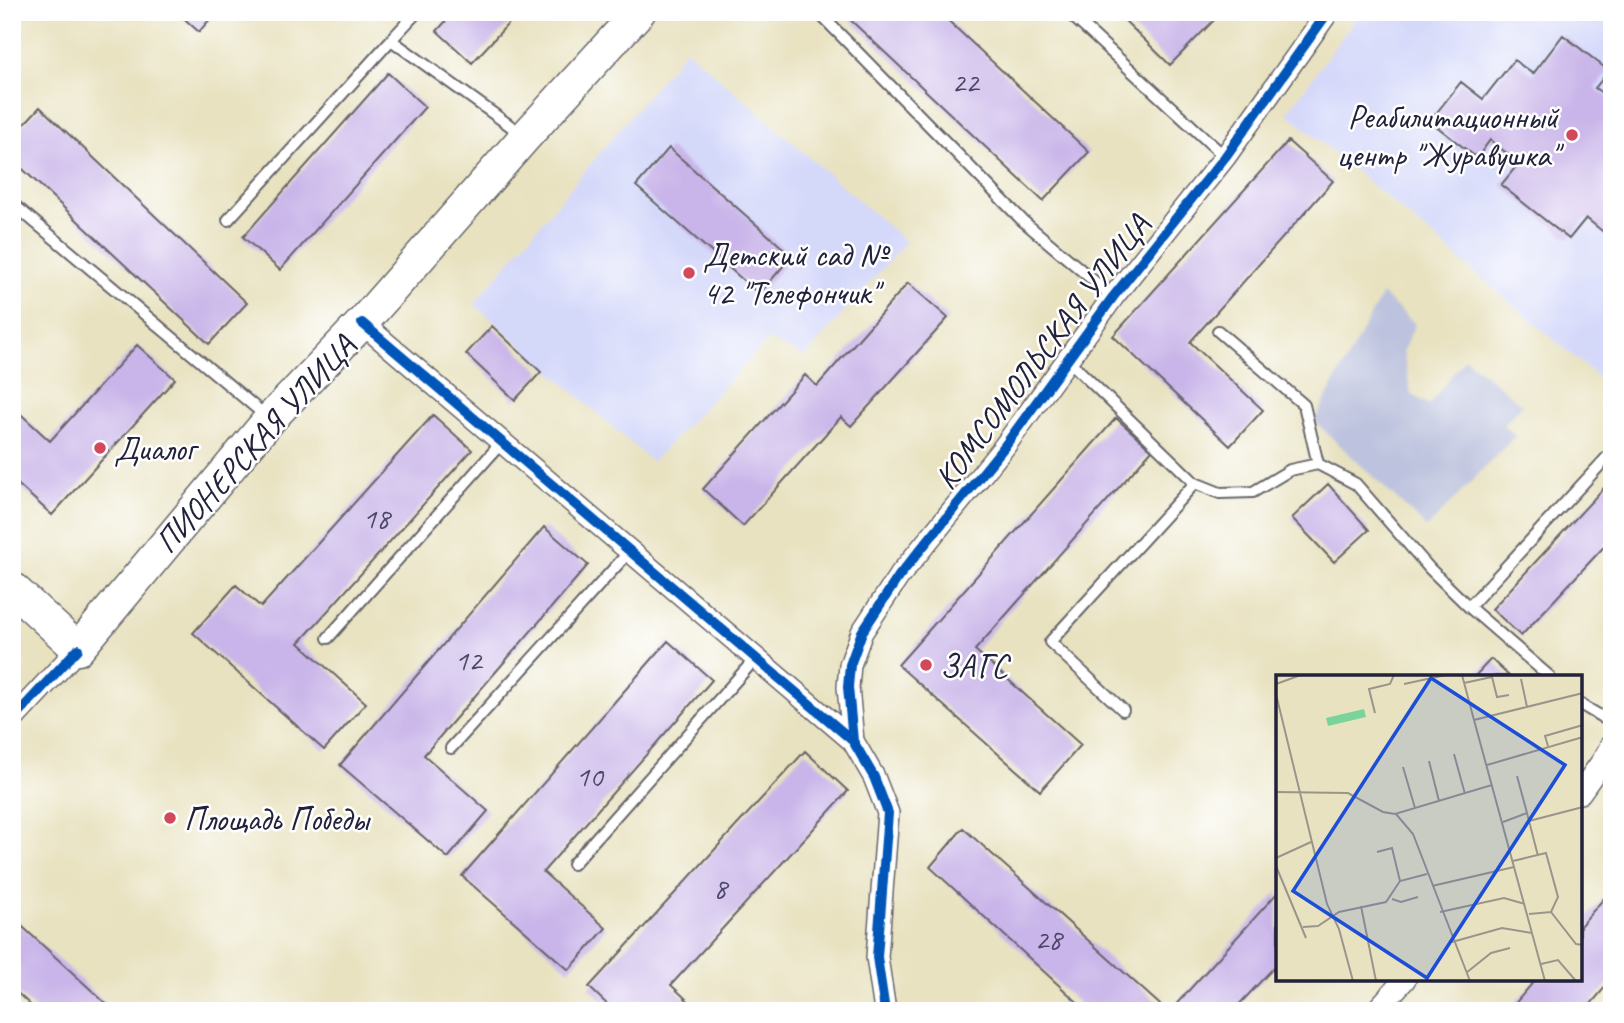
<svg xmlns="http://www.w3.org/2000/svg" width="1624" height="1023" font-family="Caveat,sans-serif">
<style>
.built{fill:#d4d8f9}
.industrial{fill:#bdc3de}
.building{fill:#c9b5e9}
.lines{fill:none;stroke-linecap:round;stroke-linejoin:round}
.service-casing{stroke:#67656a;stroke-width:14}
.minor-casing{stroke:#67656a;stroke-width:24}
.secondary-casing{stroke:#67656a;stroke-width:35}
.service{stroke:#fff;stroke-width:10}
.minor{stroke:#fff;stroke-width:21}
.secondary{stroke:#fff;stroke-width:32}
.cycleway-casing{stroke:#fff;stroke-width:15}
.cycleway{stroke:#0057b8;stroke-width:10}
.poi-dot{fill:#d1495b;stroke:#fff;stroke-width:2.5}
.labels{text-anchor:middle;stroke-width:5;stroke-linejoin:round;paint-order:stroke}
.number-label{font-size:30px;fill:#4c4766}
.poi-label{font-size:33px;fill:#22223b;stroke:#fff;text-anchor:start}
.street-label{font-size:33px;fill:#22223b;stroke:#fff}
.inset-road{fill:none;stroke:#99958b;stroke-width:2}
.view{fill:#1d4ed8;fill-opacity:0.15;stroke:#1d4ed8;stroke-width:3.5}
.inset-edge{fill:none;stroke:#22223b;stroke-width:3.5}
</style>
<rect width="100%" height="100%" fill="#fff"/>
<filter id="ink" filterUnits="userSpaceOnUse"><feTurbulence type="fractalNoise" baseFrequency=".0143" numOctaves="2"/><feDisplacementMap in="SourceGraphic" scale="14" xChannelSelector="R" yChannelSelector="G"/><feConvolveMatrix kernelMatrix="1 2 1 2 8 2 1 2 1" color-interpolation-filters="sRGB"/></filter>
<filter id="wash" filterUnits="userSpaceOnUse"><feTurbulence type="fractalNoise" baseFrequency=".00686" numOctaves="4" result="noise"/><feDisplacementMap in="SourceGraphic" scale="28" xChannelSelector="R" yChannelSelector="G"/><feGaussianBlur stdDeviation="1.57" result="paint"/><feColorMatrix in="noise" values="0 0 0 0 0 0 0 0 0 0 0 0 0 0 0 0 0 1.4 0 .05"/><feComposite in="paint" operator="in"/></filter>
<g filter="url(#wash)">
<rect width="100%" height="100%" fill="#e8e2c0"/>
<path class="built" d="M1360,12H1612V366L1600,379L1287,113Z
M686,49L906,242L805,357L768,340L652,462L474,304Z"/>
<path class="industrial" d="M1382,294L1415,324L1403,351L1411,394L1429,405L1465,358L1522,405L1503,425L1515,436L1427,528L1314,421Z"/>
<g id="blocks">
<path class="building" d="M177,12H216L199,32Z
M454,12H519L472,63L437,31Z
M842,12H939L1089,152L1043,201Z
M1116,12H1218L1220,14L1170,65Z
M1563,35L1609,71L1595,88L1612,100V239L1586,218L1569,239L1501,185L1519,163L1490,140L1477,158L1430,121L1461,82L1483,99L1514,60L1533,74Z
M388,73L425,107L280,270L243,237Z
M40,107L247,303L209,344L12,159V137Z
M1288,141L1333,181L1190,342L1263,410L1230,446L1113,336Z
M669,148L792,256L759,294L636,186Z
M908,283L948,318L851,426L841,417L743,526L703,489L805,375L817,386Z
M492,326L541,372L515,400L466,354Z
M137,345L175,379L52,515L12,479V406L50,441Z
M433,415L472,450L299,643L366,703L324,750L193,633L236,585L261,607Z
M1116,418L1152,450L975,650L1081,745L1040,791L898,665Z
M1612,479V538L1521,636L1492,609Z
M1328,484L1369,530L1334,562L1292,518Z
M544,527L588,565L424,755L488,811L448,858L340,765Z
M668,641L712,680L543,872L606,928L569,970L462,876Z
M1491,659L1509,676H1475Z
M805,751L848,791L671,985L699,1011H614L589,987Z
M963,828L1167,1011H1087L930,867Z
M1612,889V979L1585,1011H1517L1512,1007L1536,979H1580V926Z
M1278,892V963L1233,1011H1170Z
M12,917L114,1011H37L12,988Z"/>
</g>
</g>
<g filter="url(#ink)">
<use href="#blocks" fill-opacity="0" stroke="#67656a" stroke-width="2"/>
<g class="lines">
<g class="service-casing">
<path id="service" d="M417,12L391,40L523,135
M818,12L1023,221L1113,297
M1068,12L1225,157
M12,203L267,417
M228,220L391,40
M1218,331L1304,405L1318,464
M1067,359L1195,483L1220,493L1253,492L1290,470L1318,464L1356,484L1430,569L1469,607L1549,676
M1469,607L1612,452
M328,638L503,441
M1580,704L1612,723
M1123,710L1050,642L1195,483
M451,748L629,552
M573,864L755,659"/>
</g>
<g class="minor-casing">
<path id="minor" d="M362,323L853,741L874,777L888,813L877,957L885,1011
M12,720L78,649
M853,741L848,687L850,665L862,632L899,576L1004,447L1113,297L1225,157L1328,12
M1580,793L1603,760L1612,744
M1376,1011L1405,979"/>
</g>
<g class="secondary-casing">
<path id="secondary" d="M12,588L78,649L270,419L362,323L525,137L639,12"/>
</g>
<use href="#service" class="service"/>
<use href="#minor" class="minor"/>
<use href="#secondary" class="secondary"/>
<g class="cycleway-casing">
<path id="cycleway" d="M362,323L853,741L874,777L888,813L877,957L885,1011
M12,720L78,649
M853,741L848,687L850,665L862,632L899,576L1004,447L1113,297L1225,157L1328,12"/>
</g>
<use href="#cycleway" class="cycleway"/>
</g>
</g>
<g class="poi-dot">
<circle cx="1572" cy="135" r="7"/>
<circle cx="689" cy="273" r="7"/>
<circle cx="100" cy="448" r="7"/>
<circle cx="926" cy="665" r="7"/>
<circle cx="170" cy="818" r="7"/>
</g>
<g class="labels">
<g class="number-label">
<text x="965" y="92">22</text>
<text x="376" y="528">18</text>
<text x="468" y="670">12</text>
<text x="589" y="786">10</text>
<text x="720" y="898">8</text>
<text x="1048" y="949">28</text>
</g>
<g class="poi-label">
<text x="1558" y="128" text-anchor="end">Реабилитационный<tspan x="1558" dy="38">центр "Журавушка"</tspan></text>
<text x="703" y="266">Детский сад №<tspan x="703" dy="38">42 "Телефончик"</tspan></text>
<text x="114" y="460">Диалог</text>
<text x="940" y="677">ЗАГС</text>
<text x="184" y="830">Площадь Победы</text>
</g>
<g class="street-label">
<text transform="translate(1041 351) rotate(-53)" y="12">КОМСОМОЛЬСКАЯ УЛИЦА</text>
<text transform="translate(254 443) rotate(-48)" y="12">ПИОНЕРСКАЯ УЛИЦА</text>
</g>
</g>
<g transform="translate(1276 675)">
<rect width="306" height="306" fill="#e8e2c0"/>
<path d="M88,34L90,42L52,51L50,43Z" fill="#7ad49a"/>
<path class="inset-road" d="M186,0L198,45M245,4L251,32M188,8L216,2L221,22L233,20M0,9L25,0M128,9L170,0M0,19L51,229L63,254L77,306M99,38L93,14L114,9L118,0M272,71L269,61L307,50M178,79L189,119M153,86L163,126M211,90L307,62M127,92L139,133M241,101L251,138M0,117L72,118L107,137L119,139L216,110M120,139L137,159L194,306M253,146L307,132M227,147L251,138L262,181M101,177L116,173L124,206M0,183L35,167M237,186L270,178L282,222L275,237M0,191L30,263M156,211L238,192M116,224L125,227L142,222M85,231L100,306M164,237L228,223L249,229M253,239L275,237L300,269L307,270M27,252L42,251L63,237L110,227L124,206L151,199M176,267L226,253L256,258M265,289L282,285L300,306M190,298L215,278L234,273M269,306L198,45L307,18"/>
<path class="view" d="M155,3L289,90L151,303L17,216Z"/>
<rect width="306" height="306" class="inset-edge"/>
</g>
<rect width="1624" height="1023" fill="none" stroke="#fff" stroke-width="42"/>
</svg>
